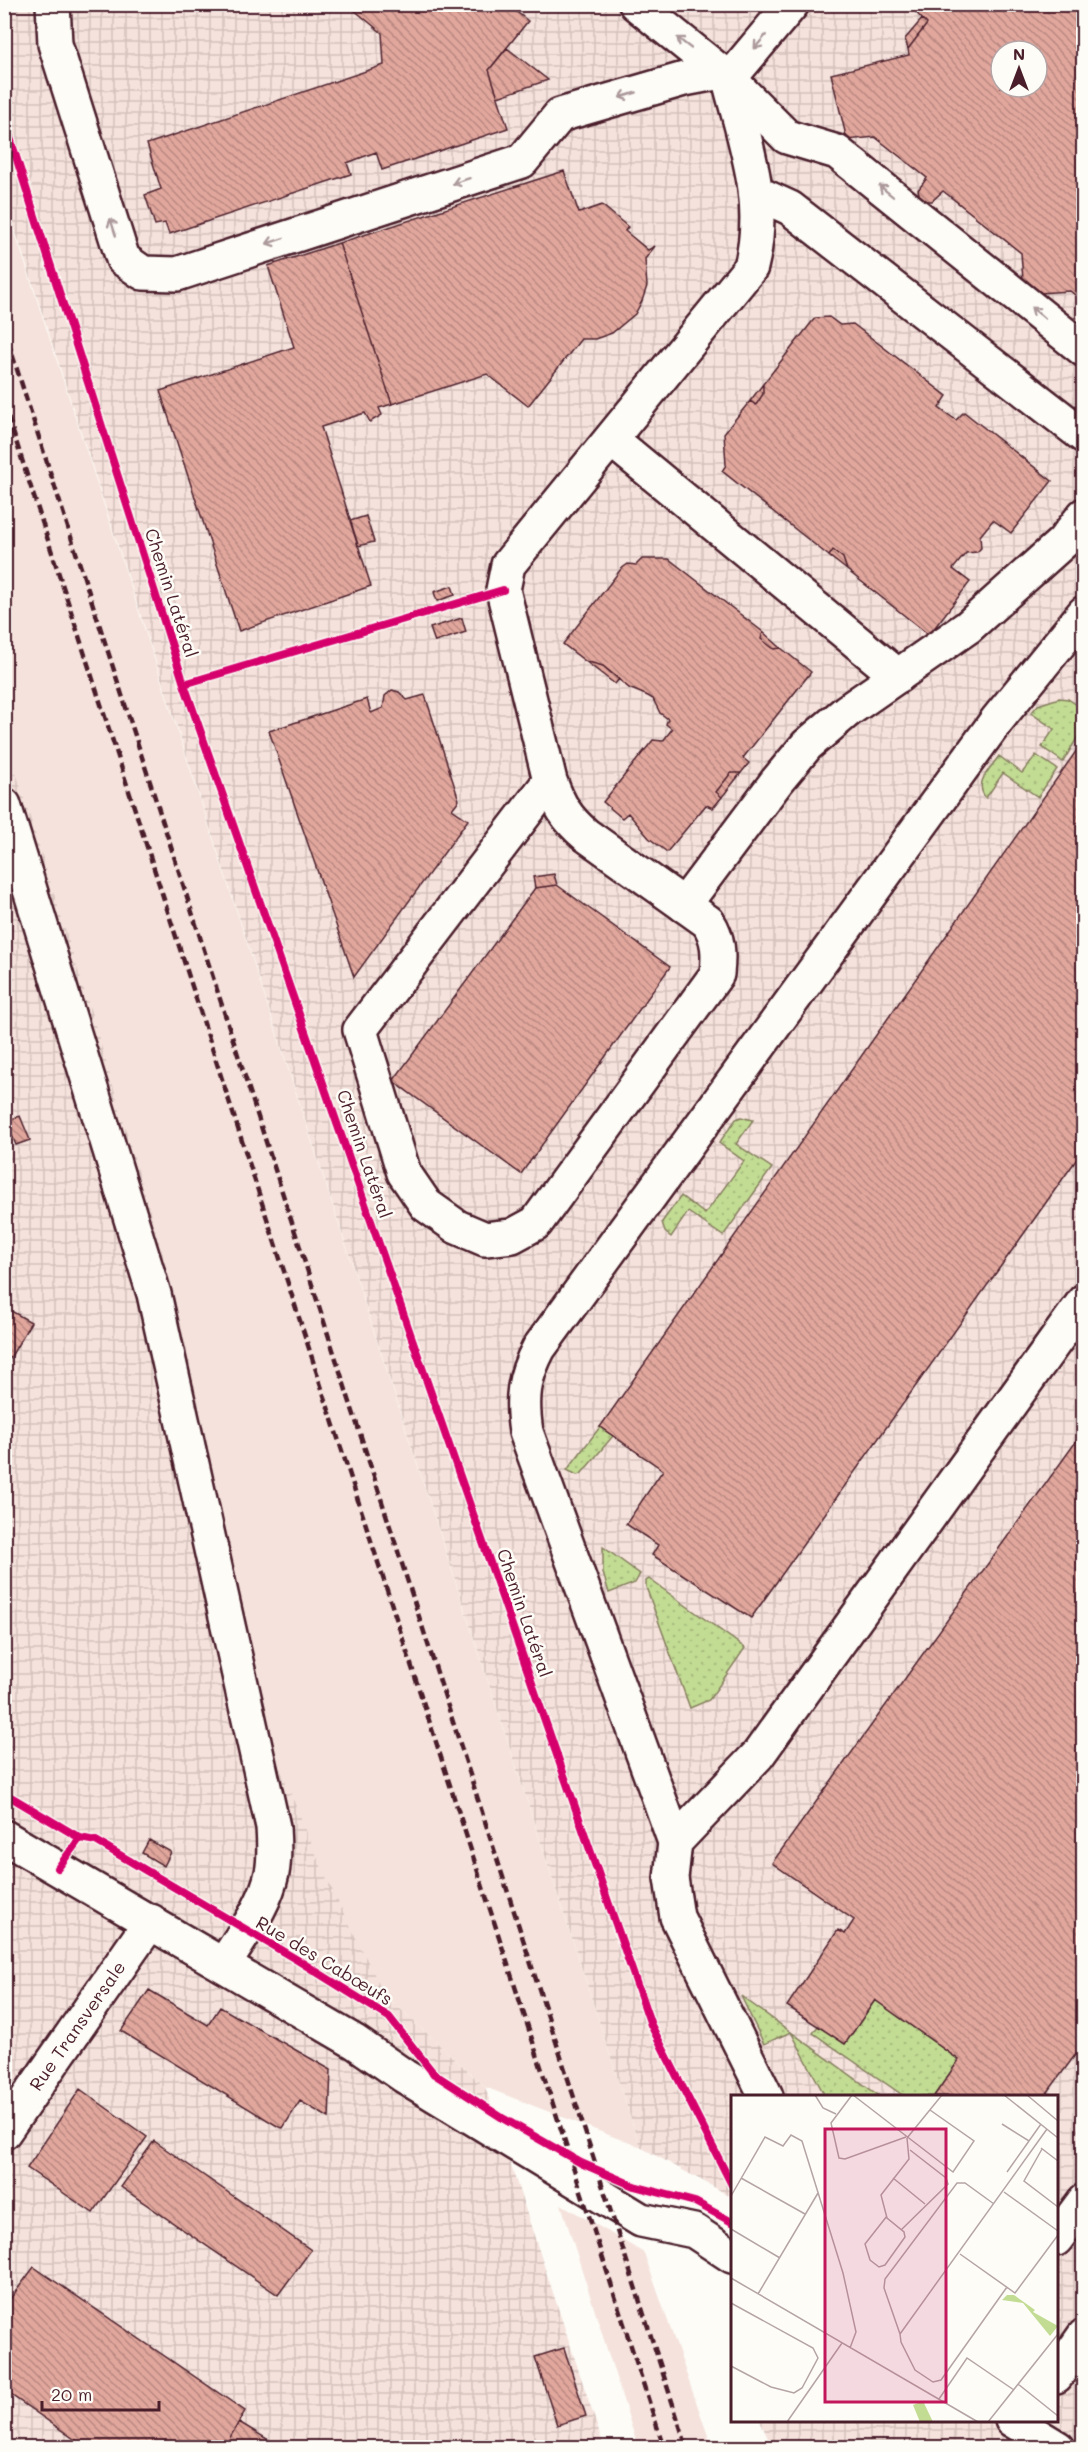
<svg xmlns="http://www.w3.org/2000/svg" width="1088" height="2452" font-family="Mali,sans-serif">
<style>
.built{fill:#f5e2dc}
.industrial{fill:url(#industrial-grid);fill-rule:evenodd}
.grass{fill:url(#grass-dots);stroke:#867e5f;stroke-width:1.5}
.building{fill:url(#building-back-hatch);stroke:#4a1f2b;stroke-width:1.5;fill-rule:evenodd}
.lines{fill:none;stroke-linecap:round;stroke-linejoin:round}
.minor-casing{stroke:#4a1f2b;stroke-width:38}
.minor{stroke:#fdfcf7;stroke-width:33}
.rail{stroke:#4a1f2b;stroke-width:4.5;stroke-dasharray:9 4.5;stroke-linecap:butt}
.cycleway-casing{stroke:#fdfcf7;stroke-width:11}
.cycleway{stroke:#d6006c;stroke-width:8}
.oneway{stroke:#ac999b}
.labels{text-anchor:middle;stroke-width:5;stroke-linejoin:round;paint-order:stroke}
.street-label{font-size:18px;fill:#4a1f2b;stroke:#fdfcf7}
.inset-road{fill:none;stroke:#b5a4a5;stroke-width:1.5}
.view{fill:#c2185b;fill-opacity:0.15;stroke:#c2185b;stroke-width:3}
.inset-edge{fill:none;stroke:#4a1f2b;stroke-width:3}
</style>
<defs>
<pattern id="industrial-grid" width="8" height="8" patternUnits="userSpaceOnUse" patternTransform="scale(1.5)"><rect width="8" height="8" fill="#f5e2dc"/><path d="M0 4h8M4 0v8" fill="none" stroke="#d4c1bd"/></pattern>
<pattern id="grass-dots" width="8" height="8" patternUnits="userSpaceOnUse" patternTransform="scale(1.5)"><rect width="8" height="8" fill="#c2dc93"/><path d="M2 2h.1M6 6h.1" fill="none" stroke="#a8bc7f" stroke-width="1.8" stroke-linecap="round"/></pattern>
<pattern id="building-back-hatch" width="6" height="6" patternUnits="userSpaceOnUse" patternTransform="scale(1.5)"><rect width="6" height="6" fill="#e1a79d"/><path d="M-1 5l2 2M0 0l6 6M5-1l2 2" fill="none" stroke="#b88780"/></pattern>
</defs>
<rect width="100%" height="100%" fill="#fdfcf7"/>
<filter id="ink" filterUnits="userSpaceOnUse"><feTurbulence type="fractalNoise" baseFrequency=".0167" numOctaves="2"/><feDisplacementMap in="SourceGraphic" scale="12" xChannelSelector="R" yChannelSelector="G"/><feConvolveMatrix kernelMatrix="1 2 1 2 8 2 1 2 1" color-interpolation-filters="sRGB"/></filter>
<g filter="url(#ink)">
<path class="built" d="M4,199L640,2147L485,2087L384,1994L267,1927L5,1071Z
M561,2204L644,2253L712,2447H638Z"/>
<path class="industrial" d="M4,5H1083V2447H772L760,2421L1056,2420V2096H732V2197L640,2147L5,199ZM1001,51H1037V87H1001Z
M4,734L96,1028L168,1272L189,1358L274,1754L324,1873L384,1994L485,2087L604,2447H5Z"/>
<path class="grass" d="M1059,698L1068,699L1083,709V728L1063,762L1042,747L1054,729L1031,713L1038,705Z
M1036,755L1057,769L1038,797L1003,773L986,798C973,783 990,769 999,756L1022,773Z
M741,1117L753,1120L736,1144L772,1168L723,1236L688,1212L671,1237L665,1232L662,1222L681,1196L705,1214L744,1161L719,1143L736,1119Z
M600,1427L613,1436L581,1474L577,1475L567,1470Z
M603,1547L640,1574L635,1583L609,1593L603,1573Z
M649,1579L745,1648L709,1700L690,1708L646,1587V1581Z
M741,1996L878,2095L874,2096H825L791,2032L764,2044Z
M875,2000L959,2060L934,2096H904L813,2033L818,2026L845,2044Z"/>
<path class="building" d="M347,4H507L528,21L489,70L508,128L382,170L376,152L347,163L351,174L169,234L165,223L155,225L145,195L161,189L147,144L384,65L382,33Z
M908,4H932L939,10L943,4H1084V302L1070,291L1024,294L1021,253L943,191L932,201H921L918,190L927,178L875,137L847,140L831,74L909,55L908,49L927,24ZM1001,51H1037V87H1001Z
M922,19L927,24L908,49L905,39Z
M507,48L548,80L498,97L489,70Z
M564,171L579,213L602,205L628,227L625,231L648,250L655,246L645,259L647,286L642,301L635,314L612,333L595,339H581L528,406L487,374L392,404L339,243Z
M339,243L392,404L379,408L382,415L370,422L365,413L321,427L371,586L239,631L160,391L294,347L268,266Z
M829,317L840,325L853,324L947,396L939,408L956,420L964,412L1052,481L1011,533L993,520L980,536L981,548L977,552L966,553L953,569L970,582L929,635L847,570L843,558L833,550L829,556L722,471L726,465L724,433L750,401L756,405L763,394V384L815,318Z
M763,384V394L756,405L750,401Z
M366,516L374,542L358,546L350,521Z
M833,550L843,558L847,570L829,556Z
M642,559H669L763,632L761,639L774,649L781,648L811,672L743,758L749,763L741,773H731L716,792L722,797L713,808L706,805L667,852L649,838L628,813L622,818L603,802L653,740L663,741L672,729L666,724L668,719L660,713L653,699L648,696L629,688L603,666L585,661L563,644L621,569L628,564L636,565Z
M452,586L455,595L437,601L434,592Z
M462,618L466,632L435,642L430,628Z
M763,632L781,648L774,649L761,639Z
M585,661L603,666L619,679L615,684Z
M392,690L399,692L407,700L425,695L459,800L452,809L468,820L354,977L269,731L367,699L371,713L383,708L385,696Z
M1084,740V1149L751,1618L652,1555L658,1545L626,1524L663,1470L600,1427Z
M731,773H741L722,797L716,792Z
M554,874L557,885L535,888L533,877Z
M557,885L670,967L521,1174L393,1081L535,888Z
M20,1116L30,1140L16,1145L6,1121Z
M4,1307L31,1322L9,1360L4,1358Z
M1080,1436L1084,1439V2043L1045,2096H934L959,2060L875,2000L845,2044L787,2006L838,1930L845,1934L854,1920L772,1863Z
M149,1840L171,1852L164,1866L142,1853Z
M149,1990L208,2025L220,2007L331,2070L329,2118L300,2101L283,2128L279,2127L121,2031Z
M80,2089L147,2137L93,2213L27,2168Z
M154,2141L311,2250L278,2295L121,2187Z
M34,2267L245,2411L224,2448H87L4,2390V2307Z
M564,2348L586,2416L557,2425L535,2357Z
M239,2422L282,2448H224Z"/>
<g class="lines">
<g class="minor-casing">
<g id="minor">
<path d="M53,4L55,44L123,259L143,273L177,274L522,161L560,115L684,79L721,72"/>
<path d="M636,4L729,79L787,137L837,152L1084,350"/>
<path d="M729,79L792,4"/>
<path d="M757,193L790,208L1084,436"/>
<path d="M612,440L898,676"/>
<path d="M550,781L360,1030L404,1173L426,1205L457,1227L485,1239L512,1236L536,1223L717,974C719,954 719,939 708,922L586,835C566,818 559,805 550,781L503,590L508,565L751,267C768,200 745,144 729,79"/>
<path d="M4,805L154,1294L273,1827C274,1842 275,1858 272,1873C265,1907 241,1936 224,1965"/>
<path d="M684,905L777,781L807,745L847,711L968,627L1063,542L1084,515"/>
<path d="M4,1837L355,2042L404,2076L641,2220L694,2231L732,2256"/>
<path d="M675,1842L526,1432C521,1399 523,1378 539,1348L997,720L1084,613"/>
<path d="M766,2096L677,1917L671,1878L675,1842L758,1755L1084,1301"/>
<path id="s1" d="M4,2132L151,1921"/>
<path d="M1056,2239L1084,2201"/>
<path d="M1056,2376L1084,2336"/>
<path d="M1012,2420L1058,2448"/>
</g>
</g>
<use href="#minor" class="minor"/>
<path class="rail" d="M4,329L687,2448
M4,404L664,2448"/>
<g class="cycleway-casing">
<path id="cycleway" d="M4,119L184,684L651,2025L732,2185
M184,684L503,590
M4,1793L80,1838
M58,1868L80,1838L96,1841L299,1961L389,2017L434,2074L504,2119L581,2163L634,2186L695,2202L732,2222"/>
</g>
<use href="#cycleway" class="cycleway"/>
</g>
<defs><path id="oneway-shaft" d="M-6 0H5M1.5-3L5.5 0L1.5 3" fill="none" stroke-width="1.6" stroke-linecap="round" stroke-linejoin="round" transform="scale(1.5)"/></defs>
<g class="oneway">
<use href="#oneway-shaft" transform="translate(760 42) rotate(130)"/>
<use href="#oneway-shaft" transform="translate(684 43) rotate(-142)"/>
<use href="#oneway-shaft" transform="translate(628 95) rotate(164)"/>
<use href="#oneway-shaft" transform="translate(461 181) rotate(162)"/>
<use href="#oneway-shaft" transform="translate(886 191) rotate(-141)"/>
<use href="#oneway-shaft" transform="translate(113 227) rotate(-108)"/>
<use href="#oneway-shaft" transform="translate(275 241) rotate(162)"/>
<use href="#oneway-shaft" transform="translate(1038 313) rotate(-141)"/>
</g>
</g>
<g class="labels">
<g class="street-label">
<text transform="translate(171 593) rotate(72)" y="6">Chemin Latéral</text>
<text transform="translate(364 1154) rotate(71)" y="6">Chemin Latéral</text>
<text transform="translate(524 1613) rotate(71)" y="6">Chemin Latéral</text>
<text transform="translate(324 1961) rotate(31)" y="6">Rue des Cabœufs</text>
<text dy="6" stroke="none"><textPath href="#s1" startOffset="129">Rue Transversale</textPath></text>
</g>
</g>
<g transform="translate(731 2095)">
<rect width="327" height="327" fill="#fdfcf7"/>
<path d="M276,200H283L304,215L302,217L327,231L319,241L292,208L271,205Z" fill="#c2dc93"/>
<path d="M192,306L202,327H189L182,310Z" fill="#c2dc93"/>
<path class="inset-road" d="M84,0L92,13L105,19M121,0L100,28L108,63L114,64L175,42M122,0L222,77L243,46L199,15M273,0L327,43M296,0L327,26M271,29L298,46L310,29M176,43L211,0M310,53L327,66M311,54L293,86L327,112M276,77L298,46M10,83L74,119M162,83L194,109M273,97L327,136M0,101L34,42L52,51L60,40L71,46L112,178L125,237L119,253M156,121L134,149L139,165L148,172L154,170L174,142L173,137L156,123L150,100L178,64L176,43M0,134L49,163M170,135L217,89L215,83L179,55M229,159L284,198L327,140M0,183L247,327M276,192L210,285L202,287L184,275L170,247L169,239L316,34M27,199L87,98M0,208L82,253L87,263L71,293L63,298L40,292L0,271M169,239L153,193L154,184L226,88H234L263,109M287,289L327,321M208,304L236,263L283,295M56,327L111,248M257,327L327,239"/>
<path class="view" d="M94,34H215V307H94Z"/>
<rect width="327" height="327" class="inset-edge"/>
</g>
<rect width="1088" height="2452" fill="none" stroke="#fdfcf7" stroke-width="24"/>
<rect x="12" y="12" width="1064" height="2428" fill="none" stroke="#4a1f2b" stroke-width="2" filter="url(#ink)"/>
<g transform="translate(1019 69)"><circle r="28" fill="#fdfcf7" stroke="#b5a4a5" stroke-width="1.5"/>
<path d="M0-4.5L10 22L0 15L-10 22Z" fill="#4a1f2b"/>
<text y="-9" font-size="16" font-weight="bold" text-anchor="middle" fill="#4a1f2b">N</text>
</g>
<path d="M42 2401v9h117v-9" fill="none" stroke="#4a1f2b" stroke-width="3"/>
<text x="51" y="2401" font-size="18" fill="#4a1f2b" stroke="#fdfcf7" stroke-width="4.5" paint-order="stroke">20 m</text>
</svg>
